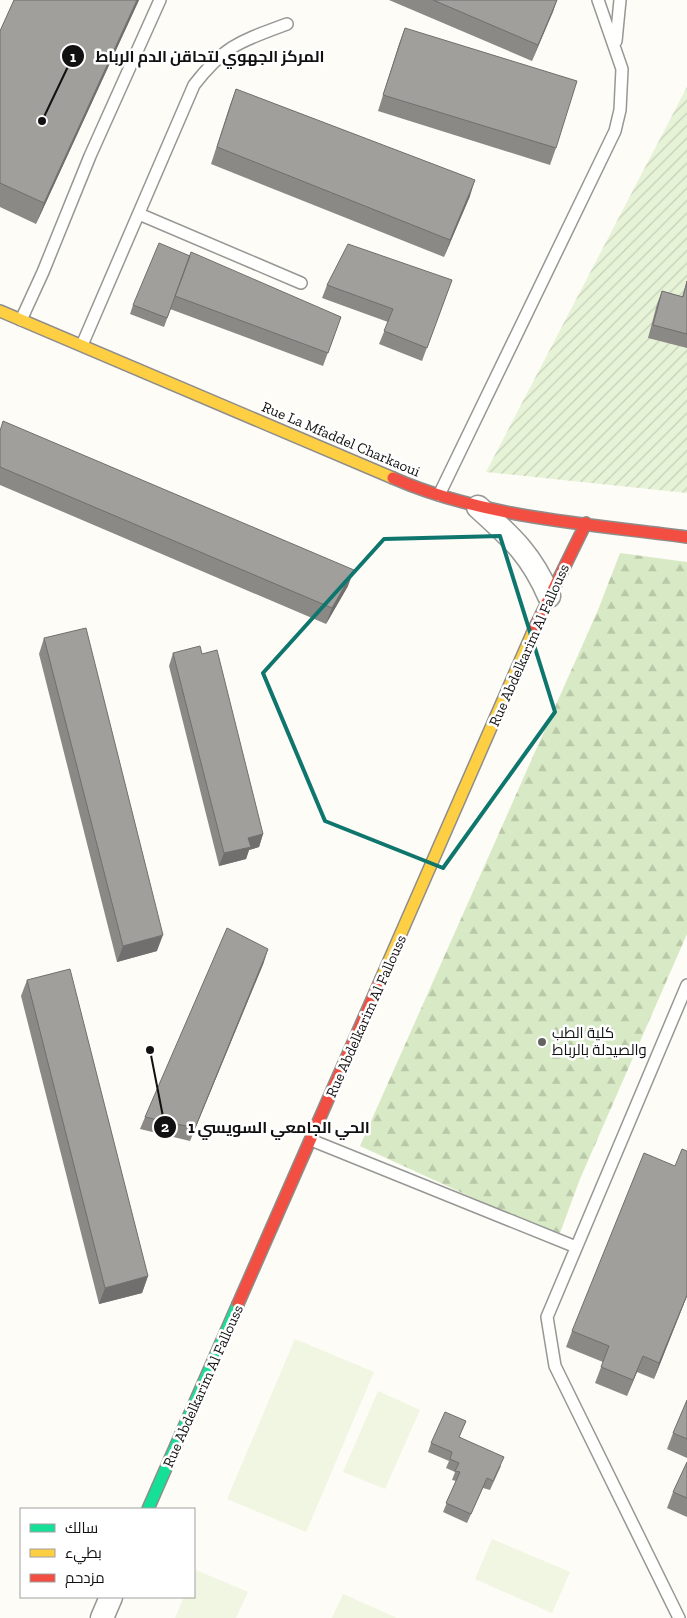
<svg xmlns="http://www.w3.org/2000/svg" width="687" height="1618" font-family="'Zilla Slab',Cairo,serif">
<style>
.forest{fill:url(#forest-firs)}
.garden{fill:url(#garden-furrows)}
.pitch{fill:#f0f6e1}
.lines{fill:none;stroke-linecap:round;stroke-linejoin:round}
.lane-casing{stroke:#979795;stroke-width:14}
.street-casing{stroke:#979795;stroke-width:25}
.fast-casing{stroke:#8e8d8b;stroke-width:14}
.slow-casing{stroke:#8e8d8b;stroke-width:14}
.jam-casing{stroke:#8e8d8b;stroke-width:14}
.lane{stroke:#fffffe;stroke-width:11}
.street{stroke:#fffffe;stroke-width:22}
.fast{stroke:#16e098;stroke-width:11}
.slow{stroke:#ffcf43;stroke-width:11}
.jam{stroke:#f24e42;stroke-width:11}
.wall{fill:#8a8986}
.shaded-wall{fill:#716f6d}
.building{fill:#a19f9c;stroke:#716f6d}
.marked{fill:none;stroke:#0f766e;stroke-width:4;stroke-linejoin:round}
.poi-dot{fill:#646362;stroke:#fff;stroke-width:2}
.labels{text-anchor:middle;stroke-width:5;stroke-linejoin:round;paint-order:stroke}
.street-label{font-size:15px;fill:#111;stroke:#fff}
.poi-label{font-size:15px;fill:#111;stroke:#fff;text-anchor:start}
.leader{fill:none;stroke:#111;stroke-width:2}
.callout-dot{fill:#111;stroke:#fff;stroke-width:2}
.mark-label{font-size:15px;text-anchor:middle;font-weight:bold;fill:#fff}
.callout-label{font-size:16px;text-anchor:middle;font-weight:bold;fill:#111;stroke:#fff;stroke-width:5;stroke-linejoin:round;paint-order:stroke}
</style>
<defs>
<pattern id="forest-firs" width="22" height="20" patternUnits="userSpaceOnUse" patternTransform="scale(1.25)"><rect width="22" height="20" fill="#d8eac5"/><path d="M5 1l3.5 6h-7zM16 11l3.5 6h-7z" fill="#b8c8a8"/></pattern>
<pattern id="garden-furrows" width="10" height="10" patternUnits="userSpaceOnUse" patternTransform="scale(1.25)"><rect width="10" height="10" fill="#e7f3d7"/><path d="M-1 1l2-2M0 10L10 0M9 11l2-2" fill="none" stroke="#c5cfb8"/></pattern>
</defs>
<rect width="100%" height="100%" fill="#fdfcf7"/>
<path class="forest" d="M620,553L687,562V934L580,1179L560,1233L508,1214L360,1146L598,610Z"/>
<path class="garden" d="M687,87V493L486,472Z"/>
<path class="pitch" d="M295,1339L374,1372L306,1532L227,1499Z
M378,1391L420,1410L385,1489L343,1472Z
M492,1539L570,1572L552,1613L475,1579Z
M196,1570L248,1592L236,1618H175L184,1597H194V1575Z
M343,1594L397,1618H332Z"/>
<g class="lines">
<g class="lane-casing">
<path id="lane" d="M616,41L620,0
M139,214L301,283
M21,320L43,272L90,156L160,0
M82,345L194,85C225,45 241,41 287,24
M439,495L615,131L620,110L622,69L598,0
M311,1140L576,1247
M679,1618L555,1366L547,1317L687,985"/>
</g>
<g class="street-casing">
<path id="street" d="M478,507C511,537 531,554 549,596
M102,1618L111,1597"/>
</g>
<g class="fast-casing">
<path id="fast" d="M148,1509L238,1304"/>
</g>
<g class="slow-casing">
<path id="slow" d="M0,311L393,478
M381,979L535,627"/>
</g>
<g class="jam-casing">
<path id="jam" d="M393,478C484,518 589,524 687,537
M535,627L586,523
M238,1304L381,979"/>
</g>
<use href="#lane" class="lane"/>
<use href="#street" class="street"/>
<use href="#fast" class="fast"/>
<use href="#slow" class="slow"/>
<use href="#jam" class="jam"/>
</g>
<path class="wall" d="M14,0H139L36,224L0,207V31Z
M389,0H557L532,61Z
M405,28L556,148L550,165L378,111L399,44Z
M236,89L470,196L444,257L211,164L230,105Z
M190,256L341,317L323,366L170,309L178,289L164,327L130,314L133,305Z
M452,280L422,361L379,344L388,322L322,298L327,285Z
M687,281V348L648,338L657,304L662,291L682,297Z
M0,430L348,586L326,624L0,485Z
M44,638L157,951L117,962L39,654Z
M173,653L202,654L263,834L259,847L249,850L246,859L219,866L169,666Z
M264,962L190,1141L140,1129L145,1117Z
M27,980L148,1276L142,1293L99,1304L21,996Z
M687,1296L654,1379L637,1372L627,1396L595,1383L603,1362L566,1347L572,1331Z
M687,1400V1458L667,1449L673,1433Z
M466,1421L459,1437L501,1466L490,1490L483,1488L467,1523L443,1512L456,1481L452,1480L455,1472L446,1468L449,1461L428,1452L431,1443Z
M687,1462V1517L667,1508L673,1492Z"/>
<path class="shaded-wall" d="M137,0H139L36,224L44,203Z
M557,0L553,12L532,61L538,45Z
M475,180L470,196L444,257L450,240Z
M354,570L348,586L326,624L332,608Z
M263,834L259,847L249,850L246,859L219,866L224,853L248,838Z
M163,935L157,951L117,962L123,946Z
M268,949L264,962L190,1141L195,1128Z
M148,1276L142,1293L99,1304L105,1288Z
M687,1295V1296L654,1379L659,1363Z
M643,1356L637,1372L627,1396L633,1380Z"/>
<path class="building" d="M14,0H137L44,203L0,183V31Z
M433,0H557L538,45Z
M405,28L577,81L556,148L383,95Z
M236,89L475,180L450,240L217,147Z
M159,243L190,256L167,318L133,305Z
M348,244L452,280L427,348L384,331L393,309L327,285Z
M191,252L341,317L328,353L175,296Z
M687,281V334L653,325L662,291L683,297Z
M3,421L354,570L332,608L0,467V431Z
M86,628L163,935L123,946L44,638Z
M200,646L202,654L217,650L263,834L248,838L251,847L224,853L173,653Z
M227,928L268,949L195,1128L145,1117Z
M70,969L148,1276L105,1288L27,980Z
M682,1149L687,1151V1295L659,1363L643,1356L633,1380L601,1367L609,1346L572,1331L644,1153L675,1166Z
M687,1400V1439L673,1433Z
M445,1412L466,1421L459,1437L504,1457L493,1481L487,1478L471,1514L446,1503L460,1472L455,1471L459,1463L450,1459L452,1452L431,1443Z
M687,1462V1498L673,1492Z"/>
<path class="marked" d="M500,536L555,712L443,868L325,821L263,673L384,539Z"/>
<circle class="poi-dot" cx="542" cy="1042" r="5"/>
<g class="labels">
<g class="street-label">
<text transform="translate(341 439) rotate(23)" y="5">Rue La Mfaddel Charkaoui</text>
<text transform="translate(529 645) rotate(-66)" y="5">Rue Abdelkarim Al Fallouss</text>
<text transform="translate(366 1016) rotate(-66)" y="5">Rue Abdelkarim Al Fallouss</text>
<text transform="translate(203 1386) rotate(-66)" y="5">Rue Abdelkarim Al Fallouss</text>
</g>
<g class="poi-label">
<text x="552" y="1038">كلية الطب<tspan x="552" dy="17">والصيدلة بالرباط</tspan></text>
</g>
</g>
<path class="leader" d="M42 121L73 56M150 1050L165 1127"/>
<g class="callout-dot">
<circle cx="42" cy="121" r="5"/>
<circle cx="150" cy="1050" r="5"/>
<circle cx="73" cy="56" r="12"/>
<circle cx="165" cy="1127" r="12"/>
</g>
<g class="mark-label">
<text x="73" y="62">1</text>
<text x="165" y="1132">2</text>
</g>
<g class="callout-label">
<text x="210" y="62">المركز الجهوي لتحاقن الدم الرباط</text>
<text x="279" y="1133">الحي الجامعي السويسي 1</text>
</g>
<rect x="20" y="1508" width="175" height="90" fill="#ffffff" stroke="#a0a0a0"/>
<rect x="30" y="1524" width="25" height="8" fill="#16e098" stroke="#a0a0a0"/>
<text x="65" y="1533" font-size="15" fill="#111111">سالك</text>
<rect x="30" y="1549" width="25" height="8" fill="#ffcf43" stroke="#a0a0a0"/>
<text x="65" y="1558" font-size="15" fill="#111111">بطيء</text>
<rect x="30" y="1574" width="25" height="8" fill="#f24e42" stroke="#a0a0a0"/>
<text x="65" y="1583" font-size="15" fill="#111111">مزدحم</text>
</svg>
